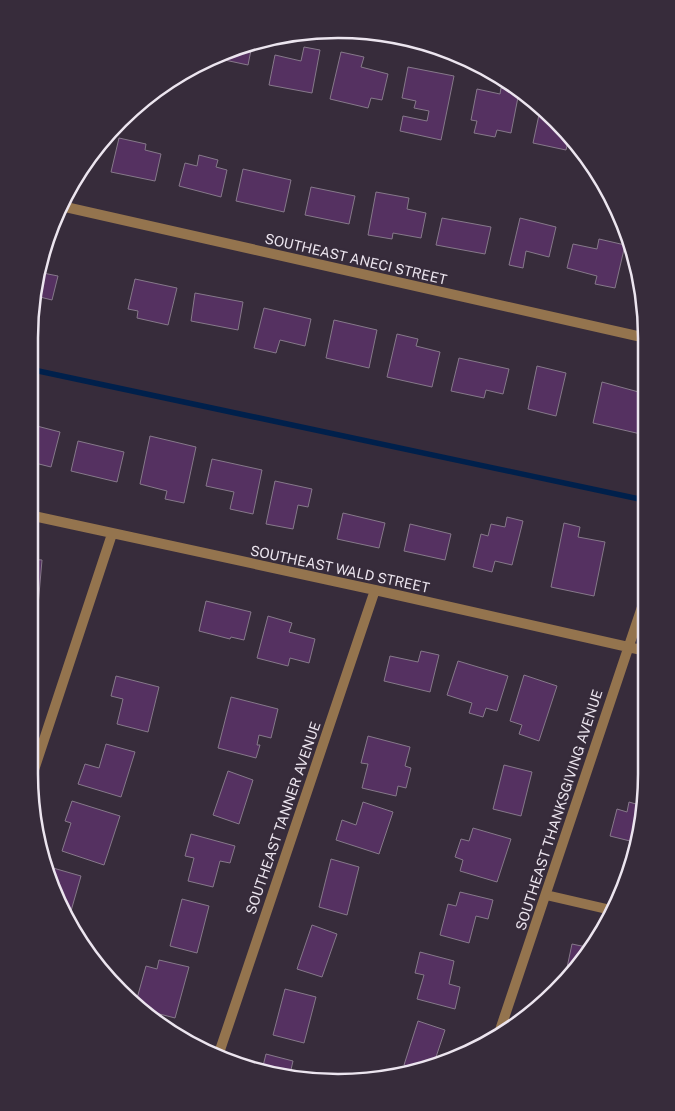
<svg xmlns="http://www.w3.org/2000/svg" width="675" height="1111" font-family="'Public Sans',sans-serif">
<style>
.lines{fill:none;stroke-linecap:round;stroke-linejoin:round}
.stream{stroke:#00204b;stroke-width:5.5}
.building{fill:#553161;stroke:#86798a}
.street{stroke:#94744e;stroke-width:10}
.labels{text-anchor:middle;stroke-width:4.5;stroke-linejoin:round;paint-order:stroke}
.street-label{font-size:14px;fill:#ece5ef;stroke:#372c3b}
.rim{fill:none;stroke:#ece5ef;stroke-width:2.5}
</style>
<rect width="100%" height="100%" fill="#372c3b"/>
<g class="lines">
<path class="stream" d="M29,369L644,500"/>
</g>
<path class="building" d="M252,45L248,65L220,59Z
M304,47L320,50L312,93L269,85L275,55L301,61Z
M341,52L364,57L361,67L388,74L382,100L371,98L368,108L330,99Z
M408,67L454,76L441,140L400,131L403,116L427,121L429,111L414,108L416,101L402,98Z
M501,88L519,92L511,133L497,130L495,137L474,133L477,121L471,120L477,89L500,94Z
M540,110L544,111L569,134L576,143L568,141L566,150L533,143Z
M119,138L146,144L145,150L161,154L155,181L111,172Z
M199,155L218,160L216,167L227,170L221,197L179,186L185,163L197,166Z
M243,169L291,180L284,212L236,201Z
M311,187L355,196L349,224L305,215Z
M376,192L409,198L407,209L426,213L421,238L393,233L392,239L368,235Z
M442,218L491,227L485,254L436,245Z
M520,218L556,227L549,257L526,251L523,268L509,265Z
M599,239L625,245L615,288L595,284L597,276L567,268L573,244L597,249Z
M38,272L58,276L52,300L40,297L37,307L32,305Z
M135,279L177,288L168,325L137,318L138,311L128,309Z
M195,293L243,302L238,330L191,321Z
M264,308L311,319L305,346L280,340L276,353L254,348Z
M334,320L377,330L369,368L326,358Z
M397,334L418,339L416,346L440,352L432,387L387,377Z
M459,358L509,369L503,394L486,390L484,398L451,391Z
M537,366L566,373L556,416L528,409Z
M602,382L646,394L645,435L593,423Z
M29,424L60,432L51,467L31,462L29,469Z
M150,436L196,447L184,503L165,499L167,491L140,484Z
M78,441L124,452L117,482L71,471Z
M212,459L262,470L253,514L230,509L234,492L206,486Z
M275,481L312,489L308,507L298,505L293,529L266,524Z
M343,513L385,523L379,548L337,539Z
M507,517L523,521L512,565L495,561L492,572L473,567L481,534L488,536L491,524L505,527Z
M564,523L580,527L578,537L605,542L594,596L551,587Z
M410,524L451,534L445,560L404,551Z
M29,559L42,560L38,606L29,605Z
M206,601L251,612L244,640L231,637L230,639L199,631Z
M268,616L292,623L289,632L315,639L309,663L290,658L288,666L257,658Z
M421,651L439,655L430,692L384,681L390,656L418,662Z
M458,661L508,676L497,711L486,708L483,717L469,713L472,703L447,695Z
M524,675L557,686L539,741L519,734L522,725L510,721Z
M116,676L159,687L148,732L117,724L123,699L111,696Z
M231,697L278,709L271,738L259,735L257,745H260L256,758L218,748Z
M368,736L410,747L405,766L411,768L406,788L398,786L396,796L362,788L368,764L361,763Z
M106,744L135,752L121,797L78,784L85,764L99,768Z
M504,765L532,772L521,816L493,809Z
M228,771L253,780L239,824L213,815Z
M72,801L120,816L104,865L62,851L71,823L65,821Z
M363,802L393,812L379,854L336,840L342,820L356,825Z
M629,802L643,806L633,857L627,855L630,841L610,836L617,809L627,812Z
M473,828L511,839L497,882L460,871L463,860L455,857L461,839L469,841Z
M191,834L235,846L230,863L220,861L213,887L188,881L194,858L185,856Z
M331,859L359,867L347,915L319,907Z
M53,868L81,876L69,918L49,880Z
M460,892L493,900L488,919L476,916L469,943L440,935L448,904L456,906Z
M182,899L209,906L197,953L170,946Z
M312,925L337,934L322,977L297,969Z
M572,944L591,948L565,977Z
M420,952L454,961L449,984L460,987L455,1009L417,999L424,975L415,973Z
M159,960L189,967L175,1018L144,1010L136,1002L146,966L157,969Z
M285,989L316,997L304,1043L273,1035Z
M418,1021L445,1030L433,1066L417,1069L404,1065Z
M266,1054L293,1061L290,1074L262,1070Z"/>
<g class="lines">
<path class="street" d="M61,206L646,338
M29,515L375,590L646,651
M30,782L112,534
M546,895L611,910
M499,1033L646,595
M218,1056L375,590"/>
</g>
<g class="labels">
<g class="street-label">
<text transform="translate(356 259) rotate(13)" y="5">SOUTHEAST ANECI STREET</text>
<text transform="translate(340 569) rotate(12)" y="5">SOUTHEAST WALD STREET</text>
<text transform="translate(559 810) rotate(-72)" y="5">SOUTHEAST THANKSGIVING AVENUE</text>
<text transform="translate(283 818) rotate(-71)" y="5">SOUTHEAST TANNER AVENUE</text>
</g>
</g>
<path d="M0 0H675V1111H0ZM338 38H338A300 300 0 0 1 638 338V774A300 300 0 0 1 338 1074H338A300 300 0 0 1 38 774V338A300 300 0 0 1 338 38Z" fill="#372c3b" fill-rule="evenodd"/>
<path class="rim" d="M338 38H338A300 300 0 0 1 638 338V774A300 300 0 0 1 338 1074H338A300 300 0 0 1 38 774V338A300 300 0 0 1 338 38Z"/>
</svg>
